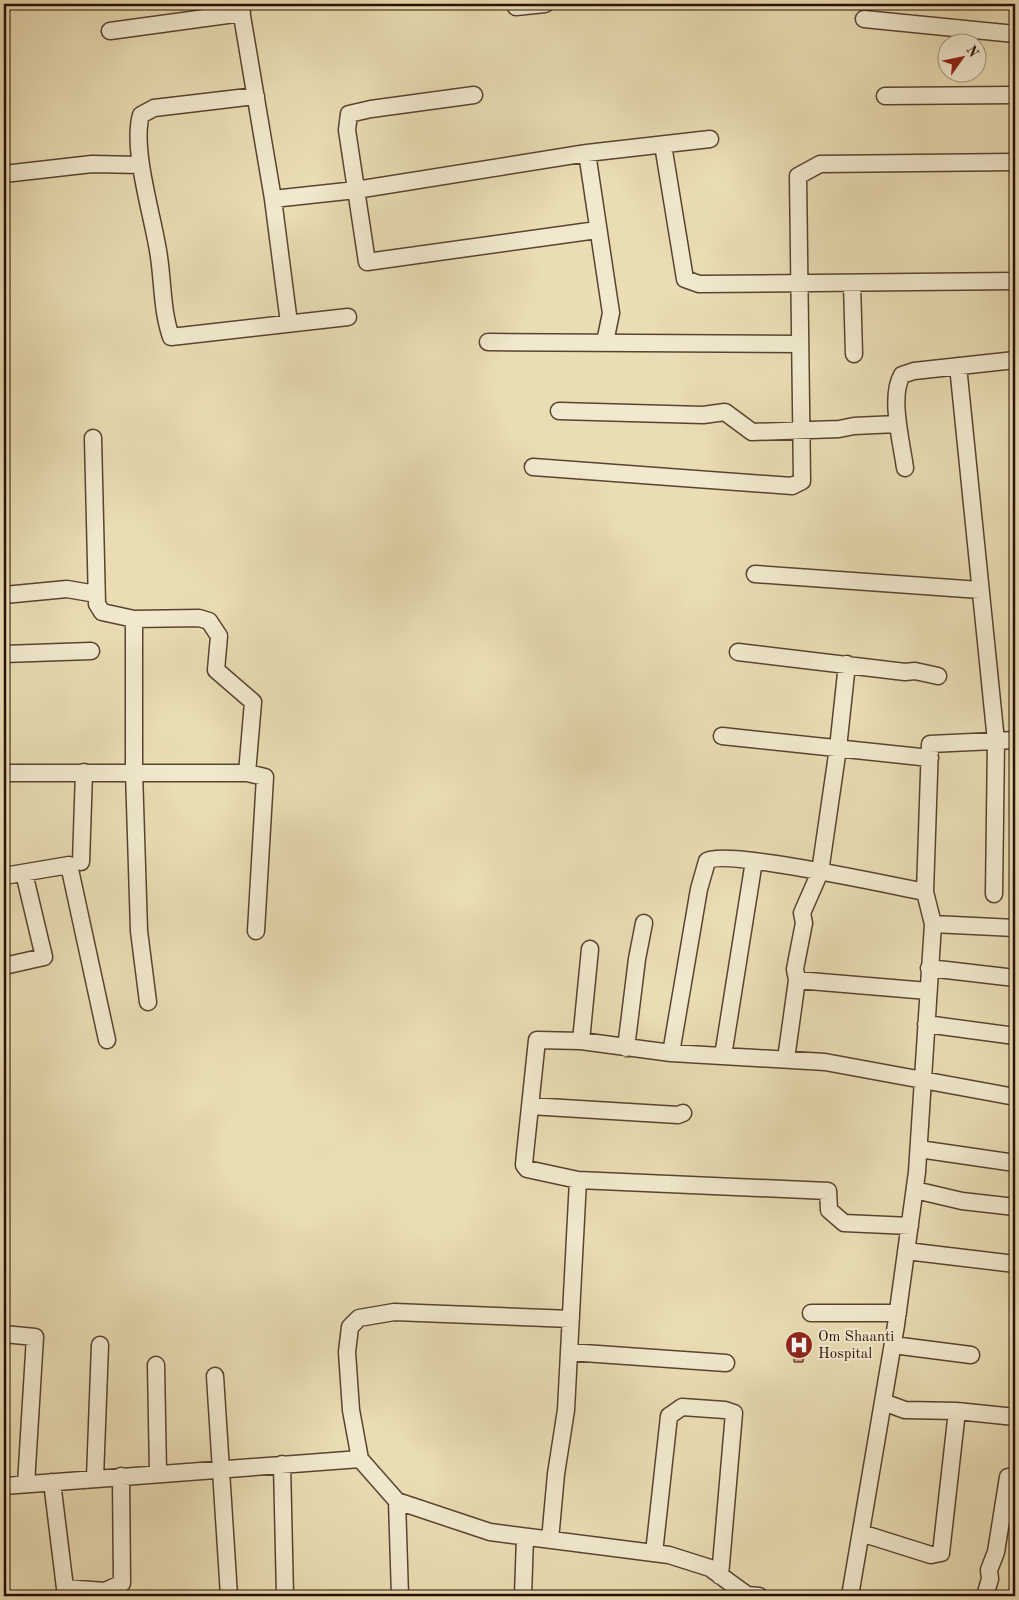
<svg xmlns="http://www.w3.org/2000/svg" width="1019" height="1600" font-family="'Old Standard TT',serif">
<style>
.shadow{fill:#0003}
.building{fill:url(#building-hatch);stroke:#2b1006}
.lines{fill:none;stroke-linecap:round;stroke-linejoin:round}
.minor-casing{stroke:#5a4331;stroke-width:19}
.minor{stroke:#f1e9ce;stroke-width:16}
.labels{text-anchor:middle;stroke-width:4;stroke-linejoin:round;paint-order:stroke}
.poi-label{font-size:15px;fill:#2b1006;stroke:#f1e9ce;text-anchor:start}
</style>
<defs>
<pattern id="building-hatch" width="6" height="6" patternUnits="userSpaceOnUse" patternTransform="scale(1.25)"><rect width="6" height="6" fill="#e59b8a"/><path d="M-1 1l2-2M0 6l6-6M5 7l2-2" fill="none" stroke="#c58476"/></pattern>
</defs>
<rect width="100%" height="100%" fill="#e9ddb3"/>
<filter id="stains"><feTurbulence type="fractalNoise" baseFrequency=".004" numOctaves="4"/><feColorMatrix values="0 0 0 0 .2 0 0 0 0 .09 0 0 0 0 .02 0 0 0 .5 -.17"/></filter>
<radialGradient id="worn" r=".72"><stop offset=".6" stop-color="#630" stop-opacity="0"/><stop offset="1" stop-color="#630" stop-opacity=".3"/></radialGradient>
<path class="shadow" d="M800,1335H808L807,1356L802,1361L796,1340Z"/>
<path class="building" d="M794,1340H804L803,1362H794Z"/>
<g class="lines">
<g class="minor-casing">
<path id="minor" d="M240,4L273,199L289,323
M516,4V7L545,4
M864,19L1015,34
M110,31L242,13
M474,95L371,109L349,114L347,130L367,262L597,230
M256,96L154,108L141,115C131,150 154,219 159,257C163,284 162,311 171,337L348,317
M885,96L1015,95
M663,145L685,279L699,284L1015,281
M587,153L611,313L605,342
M4,174L92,164L141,165
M273,199L356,190L587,153L710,139
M852,284L854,354
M488,342L799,344
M958,366L996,741L994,894
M559,411L703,415L725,412L752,432L839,429L854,426L897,424
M93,438L97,604L102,612L134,619L199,618L209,621L219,636L216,670L253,702L247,773
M533,467L792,486L802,481L798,176L820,164L1015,162
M905,468C902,444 889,397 902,375L914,371L1015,360
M755,574L980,590
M4,595L67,589L96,594
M134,619V772L139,931L148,1002
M738,652L905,672L915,671L938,676
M4,654L91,651
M722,736L930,758
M4,773H247L265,777L256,931
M81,862L84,772
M4,876L69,865L107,1040
M933,924L1015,928
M4,966L44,957L24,873
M929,968L1015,978
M797,980L928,991
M926,1024L1015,1036
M581,1041L590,949
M626,1048L637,959L644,923
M671,1053L699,889L707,861C724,849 894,886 925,892
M723,1056L754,861
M786,1059L797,980L795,969L804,923L802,913L820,872L838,748L847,664
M530,1106L678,1115L683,1113
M919,1149L1015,1163
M915,1190L962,1201L1015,1207
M910,1226L844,1223L829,1210L828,1191L578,1180L527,1169L524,1165L525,1154L537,1040L581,1041L671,1053L825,1062L1015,1097
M906,1251L1015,1264
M811,1313H898
M4,1334L35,1337L26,1484
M893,1345L971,1355
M569,1352L726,1363
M156,1365L158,1473
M215,1376L229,1596
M883,1402L905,1410L957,1411L1015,1417
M360,1459L351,1410L347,1352L350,1327L359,1318L394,1312L571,1319
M282,1464L285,1596
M95,1478L100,1345
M52,1482L65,1588L105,1591L122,1583L121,1476
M4,1486L360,1459L397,1501L490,1532L669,1555L710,1568L747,1595L759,1596
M397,1501L400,1596
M861,1533L931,1555L941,1553L957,1411
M550,1540L556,1474L566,1410L578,1180
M654,1553L669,1416L682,1407L725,1410L734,1413L720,1576
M523,1596L525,1537
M850,1596L896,1325L917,1172L933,924L925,892L930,744L1015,740
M985,1596L990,1579L989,1570L996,1552L1008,1477"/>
</g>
<use href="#minor" class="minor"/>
</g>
<defs>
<g id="hospital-disc" transform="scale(1.4375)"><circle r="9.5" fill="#8f2418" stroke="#f1e9ce"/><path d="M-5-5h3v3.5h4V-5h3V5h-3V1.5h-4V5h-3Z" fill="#fff"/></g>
</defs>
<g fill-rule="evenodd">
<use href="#hospital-disc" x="799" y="1345"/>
</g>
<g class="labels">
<g class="poi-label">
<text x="818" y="1341">Om Shaanti<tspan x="818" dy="17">Hospital</tspan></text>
</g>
</g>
<rect width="1019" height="1600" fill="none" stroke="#e9ddb3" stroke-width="20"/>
<rect x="5" y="5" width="1009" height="1590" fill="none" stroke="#2b1006" stroke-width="2.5"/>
<rect x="10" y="10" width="999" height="1580" fill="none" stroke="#2b1006"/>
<g transform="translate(962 58) rotate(57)"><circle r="24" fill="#f1e9ce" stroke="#a2927e"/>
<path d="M0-4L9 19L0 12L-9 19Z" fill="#8f2418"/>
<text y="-8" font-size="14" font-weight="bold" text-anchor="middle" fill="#2b1006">N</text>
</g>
<rect width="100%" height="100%" filter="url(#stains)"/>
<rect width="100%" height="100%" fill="url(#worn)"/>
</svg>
